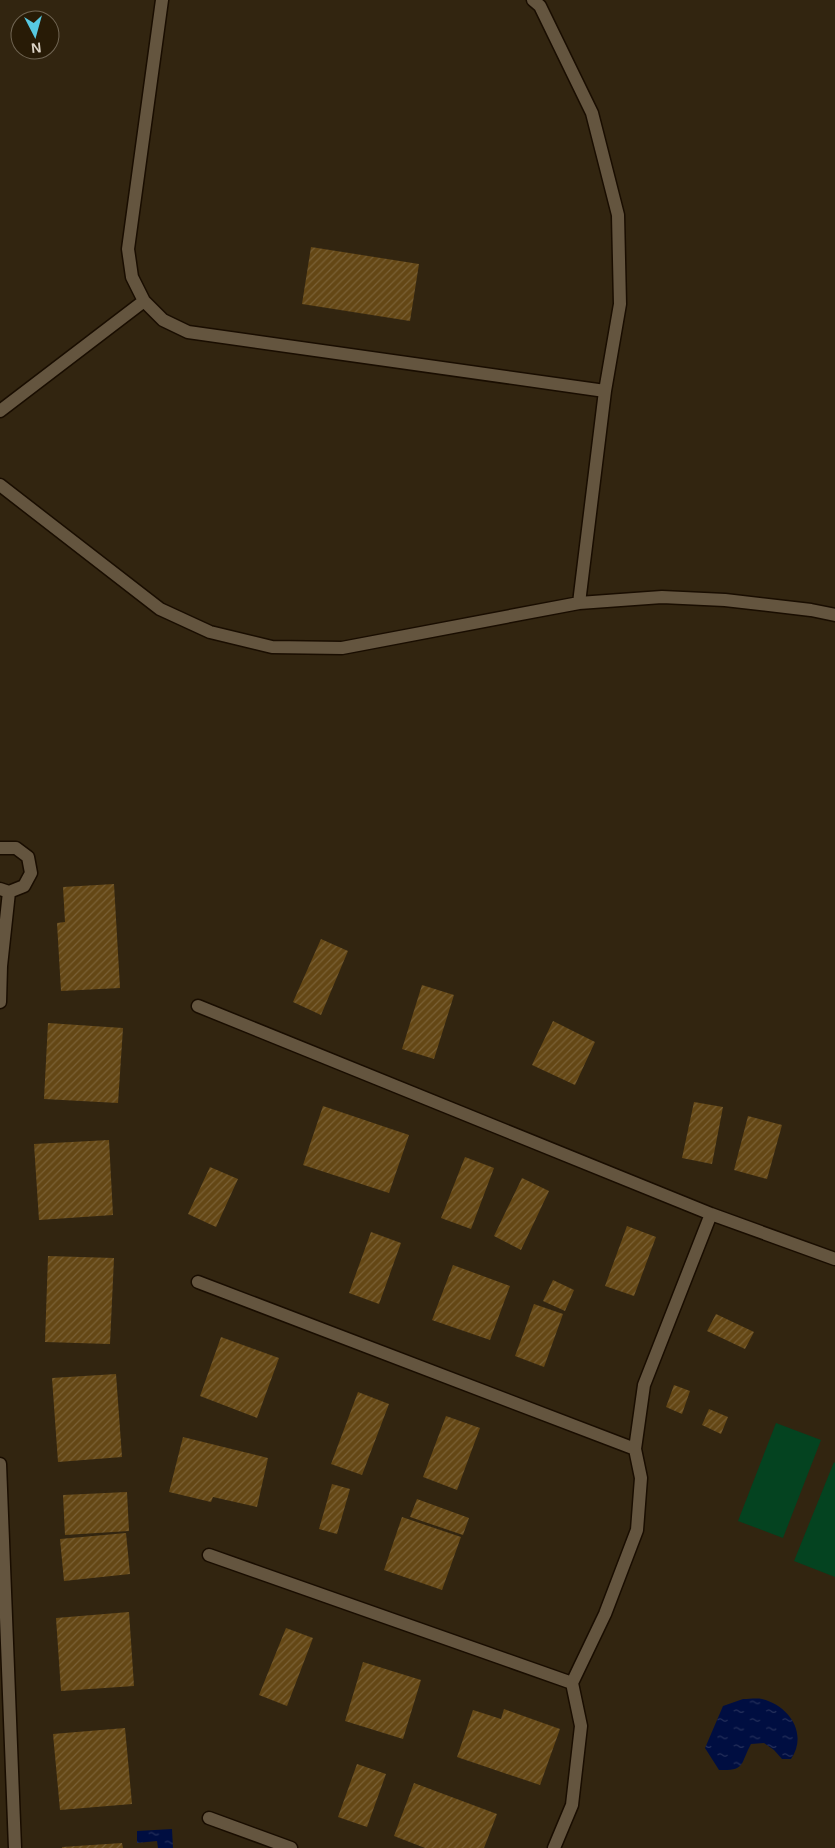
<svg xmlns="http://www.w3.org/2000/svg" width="835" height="1848" font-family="Helvetica,sans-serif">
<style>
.grass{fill:#044320}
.water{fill:url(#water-ripples)}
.building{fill:url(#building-hatch)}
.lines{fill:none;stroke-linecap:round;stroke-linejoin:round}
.street-casing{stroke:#190d00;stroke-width:15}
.street{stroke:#64553f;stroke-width:12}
</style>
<defs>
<pattern id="water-ripples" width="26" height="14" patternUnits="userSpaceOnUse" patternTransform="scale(1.25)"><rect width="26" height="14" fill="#000e41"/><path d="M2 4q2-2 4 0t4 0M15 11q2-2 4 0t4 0" fill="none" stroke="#25305b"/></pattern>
<pattern id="building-hatch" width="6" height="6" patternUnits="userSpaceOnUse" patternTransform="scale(1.25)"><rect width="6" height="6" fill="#644715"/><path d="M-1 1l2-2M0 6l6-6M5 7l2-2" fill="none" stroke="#7a6136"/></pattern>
</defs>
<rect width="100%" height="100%" fill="#322510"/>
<path class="grass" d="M776,1423L821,1440L783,1538L738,1521Z
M834,1462L835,1463V1577L794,1561Z"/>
<path class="water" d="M743,1699C749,1699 757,1698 762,1699C790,1706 808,1734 791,1759H782L774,1750L764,1743L751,1744C740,1764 746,1771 719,1770L705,1748L723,1706Z
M172,1829L173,1848H158L157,1841L137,1843V1831Z"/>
<path class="building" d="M311,247L419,264L410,321L302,304Z
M114,884L120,988L61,991L57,923L65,922L63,887Z
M321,939L348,951L321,1015L293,1002Z
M422,985L454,995L434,1059L402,1049Z
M553,1021L595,1042L575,1085L532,1065Z
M48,1023L123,1028L118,1103L44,1099Z
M694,1102L723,1107L712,1164L682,1158Z
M323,1106L409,1135L389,1193L303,1165Z
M748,1116L782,1125L767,1179L734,1170Z
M109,1140L113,1215L39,1220L34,1144Z
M465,1157L494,1168L471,1229L441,1218Z
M210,1167L238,1179L216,1227L188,1214Z
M522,1178L549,1191L521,1250L494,1236Z
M627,1226L656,1237L634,1296L605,1286Z
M371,1232L401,1243L379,1304L349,1293Z
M48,1256L114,1258L110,1344L45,1342Z
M453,1265L510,1286L490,1340L432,1320Z
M553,1280L574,1290L565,1311L543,1301Z
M534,1304L563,1314L544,1367L515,1356Z
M716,1314L754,1332L745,1349L707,1331Z
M221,1337L279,1358L257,1418L200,1396Z
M116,1374L122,1457L58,1462L52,1378Z
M674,1385L690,1391L682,1414L666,1407Z
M358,1392L389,1404L362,1475L331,1464Z
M709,1409L728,1417L721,1434L702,1425Z
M446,1416L480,1428L457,1490L423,1477Z
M183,1437L268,1458L257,1507L213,1497L211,1502L169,1492Z
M332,1484L350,1489L337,1534L319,1529Z
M127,1492L129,1531L65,1535L63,1495Z
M417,1499L469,1518L463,1535L410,1517Z
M402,1517L461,1537L442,1590L384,1570Z
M126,1533L130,1574L64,1581L60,1539Z
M129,1612L134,1686L61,1691L56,1618Z
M286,1628L313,1638L287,1706L259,1695Z
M363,1662L421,1680L403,1739L345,1721Z
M504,1709L560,1729L540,1785L457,1757L473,1710L501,1719Z
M125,1728L132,1804L60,1810L53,1734Z
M357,1764L386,1774L367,1827L338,1817Z
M414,1783L497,1814L484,1848H425L394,1836Z
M122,1843L123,1848H62V1847Z"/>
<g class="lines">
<g class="street-casing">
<path id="street" d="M162,0L128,249L132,277L144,301L163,320L188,332L605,391
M533,0L540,6L592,113L618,215L620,304L605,391L579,603
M0,411L144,301
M0,485L160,609L210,632L272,647L342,648L579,603L662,597L725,600L811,610L835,615
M0,848H16L28,857L31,873L24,886L9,892L0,889
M0,1002L1,966L9,892
M198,1006L711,1214L835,1259
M198,1282L635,1449
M0,1464L15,1848
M209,1555L572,1683
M209,1818L291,1848
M554,1848L572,1805L581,1726L572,1683L605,1614L637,1530L641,1478L635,1449L644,1385L711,1214"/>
</g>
<use href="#street" class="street"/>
</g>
<g transform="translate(35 35) rotate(174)"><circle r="24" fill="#281b06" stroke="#706553"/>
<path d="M0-4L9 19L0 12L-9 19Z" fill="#57c9e2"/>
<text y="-8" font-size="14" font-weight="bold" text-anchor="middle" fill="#ddd4c7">N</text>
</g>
</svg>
